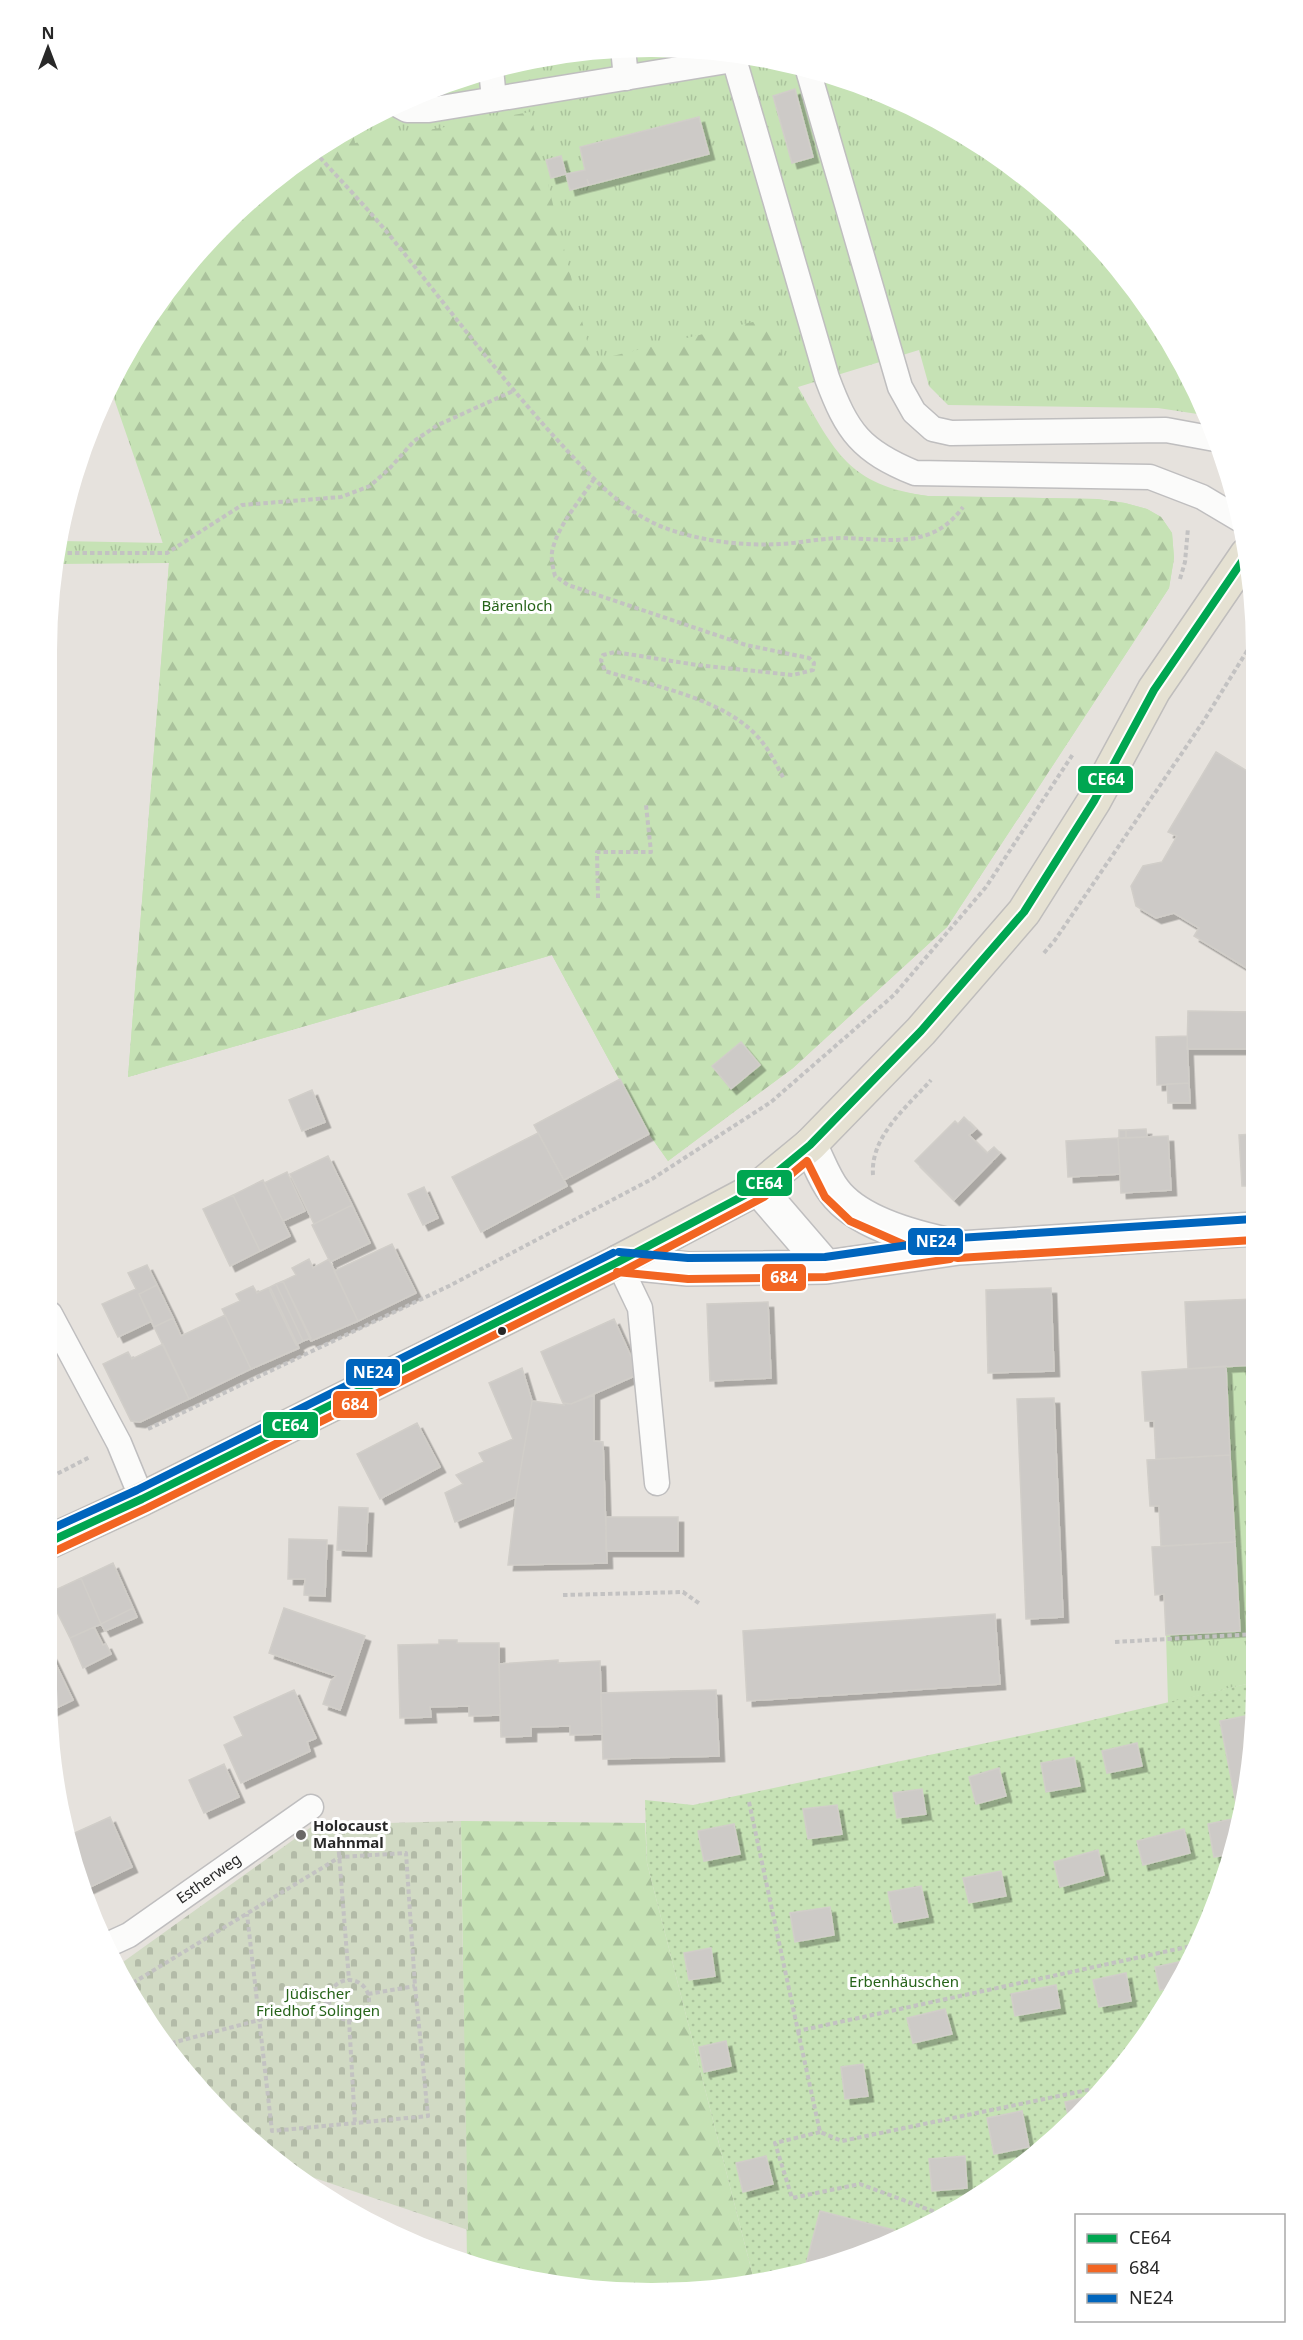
<svg xmlns="http://www.w3.org/2000/svg" width="1303" height="2340" font-family="'Noto Sans',sans-serif">
<style>
.grass{fill:url(#grass-tufts)}
.forest{fill:url(#forest-firs)}
.cemetery{fill:url(#cemetery-stones)}
.garden{fill:url(#garden-dots)}
.building{fill:#cdcac7;stroke:#d1cec9;stroke-width:1.5;filter:url(#shadow)}
.lines{fill:none;stroke-linecap:round;stroke-linejoin:round}
.service-casing{stroke:#bfbebf;stroke-width:27}
.minor-casing{stroke:#bfbebf;stroke-width:36}
.primary-casing{stroke:#bfbdbc;stroke-width:36}
.path{stroke:#c3c2c2;stroke-width:4;stroke-dasharray:4.5 3;stroke-linecap:butt}
.service{stroke:#fbfbfa;stroke-width:24}
.minor{stroke:#fbfbfa;stroke-width:33}
.primary{stroke:#e5e1d2;stroke-width:33}
.bus-1-casing{stroke:#fff;stroke-width:12}
.bus-2-casing{stroke:#fff;stroke-width:12}
.bus-3-casing{stroke:#fff;stroke-width:12}
.bus-1{stroke:#00a651;stroke-width:8}
.bus-2{stroke:#f26522;stroke-width:8}
.bus-3{stroke:#0065bd;stroke-width:8}
.bus-dot{fill:#282828;stroke:#fff;stroke-width:2}
.poi-dot{fill:#6a6967;stroke:#fff;stroke-width:2}
.labels{text-anchor:middle;stroke-width:6;stroke-linejoin:round;paint-order:stroke}
.park-label{font-size:15px;fill:#266319;stroke:#fff}
.poi-label{font-size:15px;font-weight:bold;fill:#282828;stroke:#fff;text-anchor:start}
.street-label{font-size:15px;fill:#282828;stroke:#fff}
.line-badge{stroke:#fff;stroke-width:2}
.badge-label{font-size:16px;text-anchor:middle;font-weight:bold;fill:#fff}
</style>
<defs>
<pattern id="grass-tufts" width="24" height="20" patternUnits="userSpaceOnUse" patternTransform="scale(1.5)"><rect width="24" height="20" fill="#c6e2b5"/><path d="M3 7l-1-3M5 7V3M7 7l1-3M15 17l-1-3M17 17v-4M19 17l1-3" fill="none" stroke="#aac29c"/></pattern>
<pattern id="forest-firs" width="22" height="20" patternUnits="userSpaceOnUse" patternTransform="scale(1.5)"><rect width="22" height="20" fill="#c6e2b5"/><path d="M5 1l3.5 6h-7zM16 11l3.5 6h-7z" fill="#aac29c"/></pattern>
<pattern id="cemetery-stones" width="16" height="16" patternUnits="userSpaceOnUse" patternTransform="scale(1.5)"><rect width="16" height="16" fill="#d1dac4"/><path d="M2 7V4a2 2 0 0 1 4 0v3zM10 15v-3a2 2 0 0 1 4 0v3z" fill="#b3bba8"/></pattern>
<pattern id="garden-dots" width="8" height="8" patternUnits="userSpaceOnUse" patternTransform="scale(1.5)"><rect width="8" height="8" fill="#c6e2b5"/><path d="M2 2h.1M6 6h.1" fill="none" stroke="#aac29c" stroke-width="1.8" stroke-linecap="round"/></pattern>
<filter id="shadow"><feDropShadow dx="5.5" dy="5.5" stdDeviation="0" flood-color="#0004"/></filter>
</defs>
<rect width="100%" height="100%" fill="#e6e2dd"/>
<path class="grass" d="M612,48L731,52L846,79L954,128L1079,223L1155,316L1204,415L1158,408L948,405L929,386L919,350L798,387C835,452 848,485 928,496L1097,499L1125,503L1147,509L1161,517L1172,533L1174,558L1169,588L947,927L793,1068L668,1161L649,1134L552,955L128,1077L169,563L57,564L62,541L164,543L110,387L128,349L197,252L283,171L384,109L495,67Z
M1254,1365L1255,1682L1168,1703L1166,1635L1240,1630L1226,1366Z"/>
<path class="forest" d="M530,112L592,361L765,319C788,367 820,451 866,478C886,490 906,493 928,496L1097,499L1125,503L1147,509L1161,517L1172,533L1174,558L1169,588L947,927L793,1068L668,1161L649,1134L552,955L128,1077L169,563L112,383L128,349L197,252L283,171L352,129L355,143Z
M461,1821L645,1823L647,1863L755,2284L691,2292L573,2288L495,2273L467,2262Z"/>
<path class="cemetery" d="M461,1821V1864L468,2230L288,2169L224,2117L171,2057L116,1967L314,1825Z"/>
<path class="garden" d="M1255,1682V1728L1224,1883L1175,1991L1107,2087L1050,2144L954,2212L883,2248L770,2282L755,2284L647,1863L645,1800L693,1805L1071,1725Z"/>
<path class="building" d="M795,89L813,157L792,163L773,96Z
M699,117L709,154L589,185L587,179L589,185L570,190L566,174L585,170L580,147Z
M561,156L566,174L551,178L546,160Z
M1216,752L1252,774V842L1247,850L1252,853L1253,972L1194,936L1199,928L1174,913L1156,918L1136,906L1131,886L1143,866L1162,862L1177,836L1168,832Z
M1188,1011L1253,1012V1049H1187Z
M1187,1036L1189,1083L1157,1085L1156,1037Z
M741,1042L760,1065L731,1089L712,1066Z
M620,1079L649,1134L564,1180L534,1125Z
M1189,1083L1190,1103H1168L1167,1084Z
M312,1090L325,1122L302,1131L289,1100Z
M964,1117L976,1129L969,1135L987,1153L994,1147L1000,1153L954,1200L915,1161L955,1121L958,1124Z
M1146,1129L1147,1137L1126,1138V1130Z
M1119,1130H1126V1138H1119Z
M538,1133L567,1186L481,1232L452,1177Z
M1253,1134V1186H1242L1239,1135Z
M1168,1136L1171,1190L1121,1193L1118,1138Z
M1118,1138L1120,1174L1068,1177L1066,1141Z
M328,1156L352,1205L314,1224L290,1174Z
M287,1172L305,1211L283,1221L264,1183Z
M263,1180L290,1236L260,1251L233,1195Z
M424,1187L438,1218L423,1225L408,1194Z
M233,1195L260,1251L230,1266L203,1209Z
M352,1205L370,1243L330,1262L312,1225Z
M392,1244L416,1293L358,1321L334,1271Z
M309,1259L313,1268L329,1259L358,1321L311,1341L283,1281L296,1275L292,1268Z
M147,1265L157,1285L139,1294L152,1321L118,1337L102,1304L136,1289L128,1273Z
M283,1281L311,1338L303,1341L276,1284Z
M276,1284L303,1341L296,1345L270,1291V1287Z
M157,1285L173,1318L154,1327L139,1294Z
M253,1286L257,1293L270,1287L299,1348L251,1369L222,1309L240,1301L236,1294Z
M1051,1288L1054,1371L988,1373L986,1290Z
M1254,1299V1365L1188,1369L1185,1302Z
M768,1302L771,1378L710,1381L707,1304Z
M225,1315L251,1369L189,1399L154,1327L173,1318L181,1336Z
M614,1319L639,1374L571,1404L563,1403L541,1352Z
M163,1344L189,1399L140,1422L131,1421L103,1364L128,1352L132,1359Z
M1226,1366L1230,1455L1156,1459L1154,1421H1145L1142,1372Z
M522,1368L532,1401L516,1497L455,1522L445,1493L463,1484L456,1475L484,1462L479,1453L513,1439L489,1383Z
M594,1395V1441L603,1442L607,1563L508,1565L516,1497L532,1401L564,1405L563,1403L571,1404Z
M1054,1398L1063,1617L1026,1619L1017,1399Z
M417,1423L440,1467L380,1499L357,1454Z
M1230,1455L1235,1542L1161,1546L1159,1506H1150L1147,1460Z
M339,1507L368,1508L366,1551L337,1550Z
M606,1517H678V1551H606Z
M289,1539L327,1540L325,1596L304,1595L305,1579H288Z
M1235,1542L1240,1631L1166,1635L1164,1594L1155,1595L1152,1547Z
M113,1563L133,1608L101,1624L81,1578Z
M81,1578L101,1624L70,1638L51,1600V1592Z
M133,1608L137,1617L105,1631L101,1624Z
M284,1608L365,1636L340,1710L323,1704L331,1681L336,1676L269,1653Z
M995,1614L1000,1684L747,1701L743,1631Z
M94,1627L103,1645L106,1644L111,1654L83,1668L70,1638Z
M439,1640H457V1643H499L500,1715L469,1716V1706L430,1707L431,1717L400,1718L398,1645L439,1644Z
M51,1654L73,1700L52,1710Z
M558,1660V1663L600,1661L602,1734L570,1735V1726L531,1727V1736L501,1737L499,1664Z
M294,1690L316,1738L307,1742L310,1751L241,1783L224,1745L243,1736L234,1717Z
M716,1690L719,1756L603,1759L601,1693Z
M1255,1714V1728L1238,1814L1220,1721Z
M1137,1743L1142,1766L1107,1773L1102,1751Z
M1074,1757L1080,1786L1046,1792L1041,1763Z
M224,1764L239,1797L204,1813L189,1780Z
M999,1768L1006,1796L976,1804L969,1777Z
M922,1789L926,1814L897,1818L893,1793Z
M837,1805L842,1834L808,1839L803,1809Z
M110,1817L132,1867L82,1891L68,1836Z
M1237,1818L1230,1854L1214,1857L1208,1824Z
M734,1824L740,1854L704,1861L698,1831Z
M1184,1829L1190,1853L1143,1865L1137,1841Z
M1098,1850L1104,1875L1060,1887L1054,1862Z
M1001,1871L1006,1896L969,1903L963,1878Z
M921,1886L928,1917L894,1923L888,1892Z
M830,1907L834,1935L795,1942L790,1913Z
M711,1948L715,1976L689,1980L684,1953Z
M1188,1960L1178,1986L1160,1990L1155,1967Z
M1126,1973L1131,2001L1099,2007L1093,1980Z
M1056,1985L1060,2008L1015,2016L1011,1994Z
M945,2009L952,2034L913,2043L907,2018Z
M726,2041L731,2066L704,2072L699,2047Z
M863,2064L868,2096L845,2099L841,2067Z
M1099,2094L1070,2124L1065,2102Z
M1022,2111L1029,2147L994,2154L987,2118Z
M766,2156L773,2184L743,2192L736,2163Z
M965,2156L967,2188L932,2191L929,2159Z
M820,2211L894,2230L891,2244L804,2272Z"/>
<g class="lines">
<g class="service-casing">
<g id="service">
<path d="M623,48L626,78"/>
<path d="M732,52L827,378C847,432 861,451 915,473L1150,477L1202,497L1239,519"/>
<path d="M491,69L494,99"/>
<path d="M808,70L900,387L914,412L933,429L951,433L1166,430L1215,439"/>
<path d="M396,104L407,110H429L733,60"/>
<path d="M618,1262L640,1308L657,1483"/>
<path d="M50,1314L119,1443L142,1499"/>
<path id="s1" d="M105,1946L129,1935L311,1807"/>
</g>
</g>
<g class="minor-casing">
<path id="minor" d="M810,1145C818,1160 824,1178 834,1191C857,1222 909,1236 946,1244
M758,1188L826,1267
M618,1262L688,1269L826,1267L959,1248L1254,1229"/>
</g>
<g class="primary-casing">
<path id="primary" d="M51,1541L142,1499L618,1262L758,1188L810,1145L921,1031L1024,912L1094,801L1154,690L1247,554"/>
</g>
<path class="path" d="M315,152C343,183 373,214 399,247C449,309 497,373 551,433C587,472 624,517 677,532C710,542 746,546 780,544C801,543 822,538 843,538C889,539 932,550 963,507
M594,479C580,501 557,526 552,552C551,560 553,568 555,576L568,585L746,645L809,658L814,663L813,670L793,675L697,665L615,652L603,655L601,660L605,671C653,686 722,698 757,736C769,749 776,764 784,779
M60,553H167L242,505L341,497L370,486L390,468L414,441L438,425L513,391
M1180,579L1185,562L1188,528
M598,898L597,852H651L646,805
M1044,953L1055,940L1203,722L1252,643
M873,1175C870,1136 908,1106 931,1080
M148,1429L449,1286L652,1179L771,1102L894,995L986,887L1073,754
M51,1477L90,1457
M563,1595L683,1592L700,1604
M1115,1642L1255,1634
M749,1802L798,2031L1196,1945
M337,1829L349,1980
M329 2000a20 20 0 1 1 40 0a20 20 0 1 1-40 0Z
M129,1989L131,1984L340,1857L406,1853L415,1986L428,2116L272,2131L247,1914
M368,1994L415,1986
M349,2020L355,2124
M798,2031L820,2132L842,2141L1107,2086
M164,2045L328,2002
M820,2132L775,2143L792,2198L860,2184L946,2216"/>
<use href="#service" class="service"/>
<use href="#minor" class="minor"/>
<use href="#primary" class="primary"/>
<g class="bus-1-casing">
<path id="bus-1" d="M51,1541L142,1499L618,1262L758,1188L810,1145L921,1031L1024,912L1094,801L1154,690L1247,554"/>
</g>
<g class="bus-2-casing">
<path id="bus-2" d="M617,1272L688,1279L826,1277L950,1259
M55,1551L147,1508L623,1271L764,1197L807,1161L825,1197L850,1221L907,1246L958,1258L1254,1240"/>
</g>
<g class="bus-3-casing">
<path id="bus-3" d="M619,1252L688,1258L825,1257L958,1238L1253,1219
M51,1529L137,1490L613,1253"/>
</g>
<use href="#bus-1" class="bus-1"/>
<use href="#bus-2" class="bus-2"/>
<use href="#bus-3" class="bus-3"/>
</g>
<circle class="bus-dot" cx="502" cy="1331" r="5"/>
<circle class="poi-dot" cx="301" cy="1835" r="6"/>
<g class="labels">
<g class="park-label">
<text x="517" y="611">Bärenloch</text>
<text x="904" y="1987">Erbenhäuschen</text>
<text x="318" y="1999">Jüdischer<tspan x="318" dy="17">Friedhof Solingen</tspan></text>
</g>
<g class="poi-label">
<text x="313" y="1831">Holocaust<tspan x="313" dy="17">Mahnmal</tspan></text>
</g>
<g class="street-label">
<text dy="5" stroke="none"><textPath href="#s1" startOffset="124">Estherweg</textPath></text>
</g>
</g>
<path d="M0 0H1303V2340H0ZM651 57H652A594 594 0 0 1 1246 651V1689A594 594 0 0 1 652 2283H651A594 594 0 0 1 57 1689V651A594 594 0 0 1 651 57Z" fill="#fff" fill-rule="evenodd"/>
<g class="line-badge">
<rect x="1077" y="765" width="57" height="29" rx="6" fill="#00a651"/>
<rect x="736" y="1169" width="57" height="28" rx="6" fill="#00a651"/>
<rect x="907" y="1227" width="57" height="29" rx="6" fill="#0065bd"/>
<rect x="761" y="1263" width="46" height="29" rx="6" fill="#f26522"/>
<rect x="345" y="1358" width="56" height="29" rx="6" fill="#0065bd"/>
<rect x="332" y="1390" width="46" height="29" rx="6" fill="#f26522"/>
<rect x="262" y="1411" width="57" height="28" rx="6" fill="#00a651"/>
</g>
<g class="badge-label">
<text x="1106" y="785">CE64</text>
<text x="764" y="1189">CE64</text>
<text x="936" y="1247">NE24</text>
<text x="784" y="1283">684</text>
<text x="373" y="1378">NE24</text>
<text x="355" y="1410">684</text>
<text x="290" y="1431">CE64</text>
</g>
<rect x="1075" y="2214" width="210" height="108" fill="#ffffff" stroke="#a9a9a9" stroke-width="1.5"/>
<rect x="1087" y="2234" width="30" height="9" fill="#00a651" stroke="#a9a9a9" stroke-width="1.5"/>
<text x="1129" y="2244" font-size="18" fill="#282828">CE64</text>
<rect x="1087" y="2264" width="30" height="9" fill="#f26522" stroke="#a9a9a9" stroke-width="1.5"/>
<text x="1129" y="2274" font-size="18" fill="#282828">684</text>
<rect x="1087" y="2294" width="30" height="9" fill="#0065bd" stroke="#a9a9a9" stroke-width="1.5"/>
<text x="1129" y="2304" font-size="18" fill="#282828">NE24</text>
<g transform="translate(48 48)" stroke="#ffffff" stroke-width="4.5" paint-order="stroke">
<path d="M0-4.5L10 22L0 15L-10 22Z" fill="#282828"/>
<text y="-9" font-size="16" font-weight="bold" text-anchor="middle" fill="#282828">N</text>
</g>
</svg>
